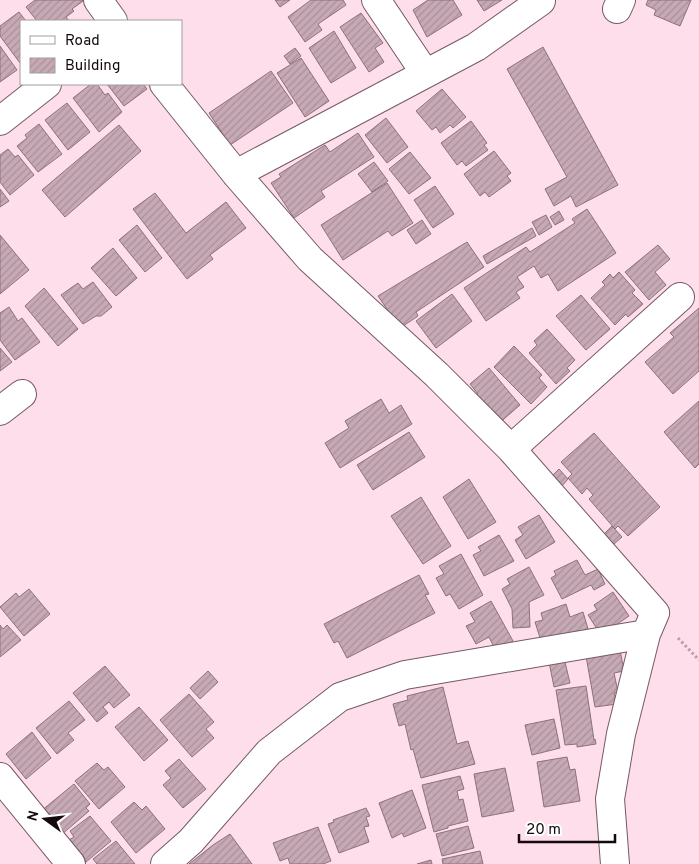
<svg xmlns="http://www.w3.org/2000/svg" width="699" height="864" font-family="Overpass,sans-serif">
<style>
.building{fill:url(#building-hatch);stroke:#8c717c}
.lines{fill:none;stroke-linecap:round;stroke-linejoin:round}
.minor-casing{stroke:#745a64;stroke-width:30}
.path{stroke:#b69ea7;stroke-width:3;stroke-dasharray:2.5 2.5;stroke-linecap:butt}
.minor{stroke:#fff;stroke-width:28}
</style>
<defs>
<pattern id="building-hatch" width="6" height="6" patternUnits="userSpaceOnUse" patternTransform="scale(1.25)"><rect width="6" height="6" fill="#c6a9b4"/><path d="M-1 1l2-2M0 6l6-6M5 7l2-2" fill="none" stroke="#a9909a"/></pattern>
</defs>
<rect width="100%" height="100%" fill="#fddeea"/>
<path class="building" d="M35,0H82L83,1L72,9L74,11L66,17L69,21H37L26,7Z
M275,0H290L280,7Z
M311,0H343L346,5L318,24L322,30L305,42L288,17Z
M428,0H453L462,15L427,37L413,10Z
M477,0H502L484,11Z
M648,0H691L680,26L654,15L656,10L646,5Z
M19,12L26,21H21V62L20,63L0,36V26Z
M361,13L383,43L375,48L384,62L369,72L340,27Z
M334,31L356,68L331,83L309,48Z
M0,46L17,70L0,82Z
M543,47L618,185L576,207L571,196L554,206L545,189L567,177L507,69Z
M295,48L301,56L290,64L284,56Z
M301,58L329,101L305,117L277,73Z
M271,71L293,103L230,145L209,113Z
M91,84H97L105,95L108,93L122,112L99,132L73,98Z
M107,84H143L147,89L124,106Z
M442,89L466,117L453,128L450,125L440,133L436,127L432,130L416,111Z
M67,103L90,132L68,150L45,120Z
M386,118L408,147L387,163L365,135Z
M471,121L487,143L484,145L488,150L466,166L462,161L457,165L441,143Z
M39,124L62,154L38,172L17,146L27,138L25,135Z
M119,125L141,151L65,217L42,190Z
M358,133L374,157L321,191L325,197L294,218L271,183L281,177L279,174L325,145L330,152Z
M8,149L15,157L18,155L34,175L10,195L0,182V155Z
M494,151L511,173L507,176L511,181L489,197L485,192L480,196L464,174Z
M410,152L431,178L409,194L389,169Z
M374,162L388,181L372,192L358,174Z
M387,183L413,223L392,236L388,231L343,260L321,225Z
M435,186L454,214L433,228L414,200Z
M0,189L9,201L0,207Z
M155,193L186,233L226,202L246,228L210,255L213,259L187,279L133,209Z
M587,209L616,253L558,291L548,274L541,278L534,266L517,277L524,287L516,292L520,298L486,321L464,288L526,247L530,252L575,223L572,219Z
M559,211L564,220L555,225L550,217Z
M546,215L552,227L539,235L532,222Z
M422,220L431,234L416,244L407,230Z
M137,225L162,258L145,272L119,240Z
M532,228L536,236L487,264L483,256Z
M0,235L29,270L0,294Z
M467,242L484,267L416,312L418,316L400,328L378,296Z
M658,245L670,259L655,272L666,285L649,300L625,272Z
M113,248L137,278L116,296L91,268Z
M619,272L635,290L632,293L643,304L628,317L626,314L615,325L591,298L605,285L602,282L610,274L613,278Z
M93,282L112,307L101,316H96L83,324L61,295L78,283L83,289Z
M44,288L78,329L58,346L25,306Z
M452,294L472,321L436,348L416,321Z
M581,295L610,329L586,350L556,316Z
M9,307L18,321L22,318L40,342L15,360L0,340V313Z
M699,308V371L673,394L645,362L674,337L670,333Z
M547,329L575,360L567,368L570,371L556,384L529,353L537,345L534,341Z
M514,346L542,375L539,378L547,387L531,404L494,367Z
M0,348L12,362L0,371Z
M489,368L520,405L497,425L474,398L478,394L470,384Z
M381,399L389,413L401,405L412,424L340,468L325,443L349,428L345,421Z
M699,401V464L695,468L664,432Z
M409,432L425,457L373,490L357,465Z
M594,433L660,507L628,536L618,526L615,529L589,499L593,495L587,488L582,494L568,478L572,474L561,462Z
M559,469L568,479L562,486L552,476Z
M469,479L496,522L468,539L443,497Z
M421,497L451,546L423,564L391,516Z
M539,515L555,542L526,559L515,540L523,535L518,527Z
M612,526L622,537L614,544L604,534Z
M499,535L514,561L484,576L473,555L481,551L478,547Z
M461,554L483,595L459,609L450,594L446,596L436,578L444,574L439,566Z
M577,560L585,575L598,569L605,584L594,590L591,585L562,599L551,578L556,575L554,571Z
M529,567L544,595L529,602L530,627L513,628L512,609L502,589L510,584L507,579Z
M419,575L429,594L425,595L435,613L347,658L338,641L334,643L324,624Z
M29,589L50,614L24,636L0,607L16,593L19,597Z
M613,592L629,616L601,635L588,615L597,610L594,605Z
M491,601L513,641L496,651L489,637L476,644L466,626L475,622L470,613Z
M566,604L570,617L583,612L588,629L542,644L535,622L543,620L541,613Z
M0,625L3,629L7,625L21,640L0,657Z
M620,650L624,671L614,673L618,692L614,693L617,704L595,707L586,656Z
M564,658L570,683L554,687L549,662Z
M105,666L130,695L114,708L109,702L103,707L108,713L97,722L73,693Z
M208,671L218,682L200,699L190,688Z
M586,686L594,740L595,739L596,744L577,747V744L565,745L556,690Z
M443,687L457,744L468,741L475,764L421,778L413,749L411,750L405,724L399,726L393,704L408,700L407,696Z
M189,694L214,722L206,729L214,738L192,757L160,720Z
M69,701L85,720L68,733L74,740L57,754L36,728Z
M139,707L168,740L144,761L115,727Z
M554,719L560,748L532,755L525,725Z
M32,732L51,758L26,779L6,754Z
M567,757L570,770L575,769L580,801L544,807L537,762Z
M179,759L206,789L183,808L163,785L171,778L165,771Z
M97,763L104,770L108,767L125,787L99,809L75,781Z
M505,768L514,811L482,817L474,774Z
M460,776L464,789L457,791L459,800L463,799L468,821L448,826V828L434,832L422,785Z
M74,784L90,804L86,808L89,811L61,835L41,811Z
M412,790L426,828L404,837L402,833L392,838L379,803Z
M134,802L142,810L146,806L165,829L136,853L111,822Z
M366,808L370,816L366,817L369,826L364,827L369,842L339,853L328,824L334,822L333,820Z
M90,816L111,841L86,862L69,840L74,837L70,831Z
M468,826L474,848L442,856L436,834Z
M318,827L331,861L323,864H290L288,858L280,861L273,843Z
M230,834L252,864H189L213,845Z
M116,841L135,864H97L93,859Z
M480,851L483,864H443L442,859Z
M431,860L432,864H417Z"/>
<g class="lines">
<g class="minor-casing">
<path id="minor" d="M98,0L113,21
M376,0L425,73
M617,9L621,0
M164,84L236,174L310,259L437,375L511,449L655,613L646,634L621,734L610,799L615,864
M0,121L47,84
M236,174L476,47L541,1
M0,411L22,394
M511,449L680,297
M0,777L71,864
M165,864L191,841L269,752L340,697L405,675L646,634"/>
</g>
<path class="path" d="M678,638L699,660"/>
<use href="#minor" class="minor"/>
</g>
<rect x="20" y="20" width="162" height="65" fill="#ffffff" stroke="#a19d9f"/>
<rect x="30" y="36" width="25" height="8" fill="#ffffff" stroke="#a19d9f"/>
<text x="65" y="45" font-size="15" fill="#140a0e">Road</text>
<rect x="30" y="58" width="25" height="15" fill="url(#building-hatch)" stroke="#a19d9f"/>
<text x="65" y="70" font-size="15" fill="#140a0e">Building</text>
<g transform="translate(45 819) rotate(285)" stroke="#ffffff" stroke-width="4" paint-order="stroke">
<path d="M0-4L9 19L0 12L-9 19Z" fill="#140a0e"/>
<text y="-8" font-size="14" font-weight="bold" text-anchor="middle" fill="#140a0e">N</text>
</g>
<path d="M519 834v8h96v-8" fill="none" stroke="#140a0e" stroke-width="2.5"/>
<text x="526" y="834" font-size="15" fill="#140a0e" stroke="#ffffff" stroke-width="4" paint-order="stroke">20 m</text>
</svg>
